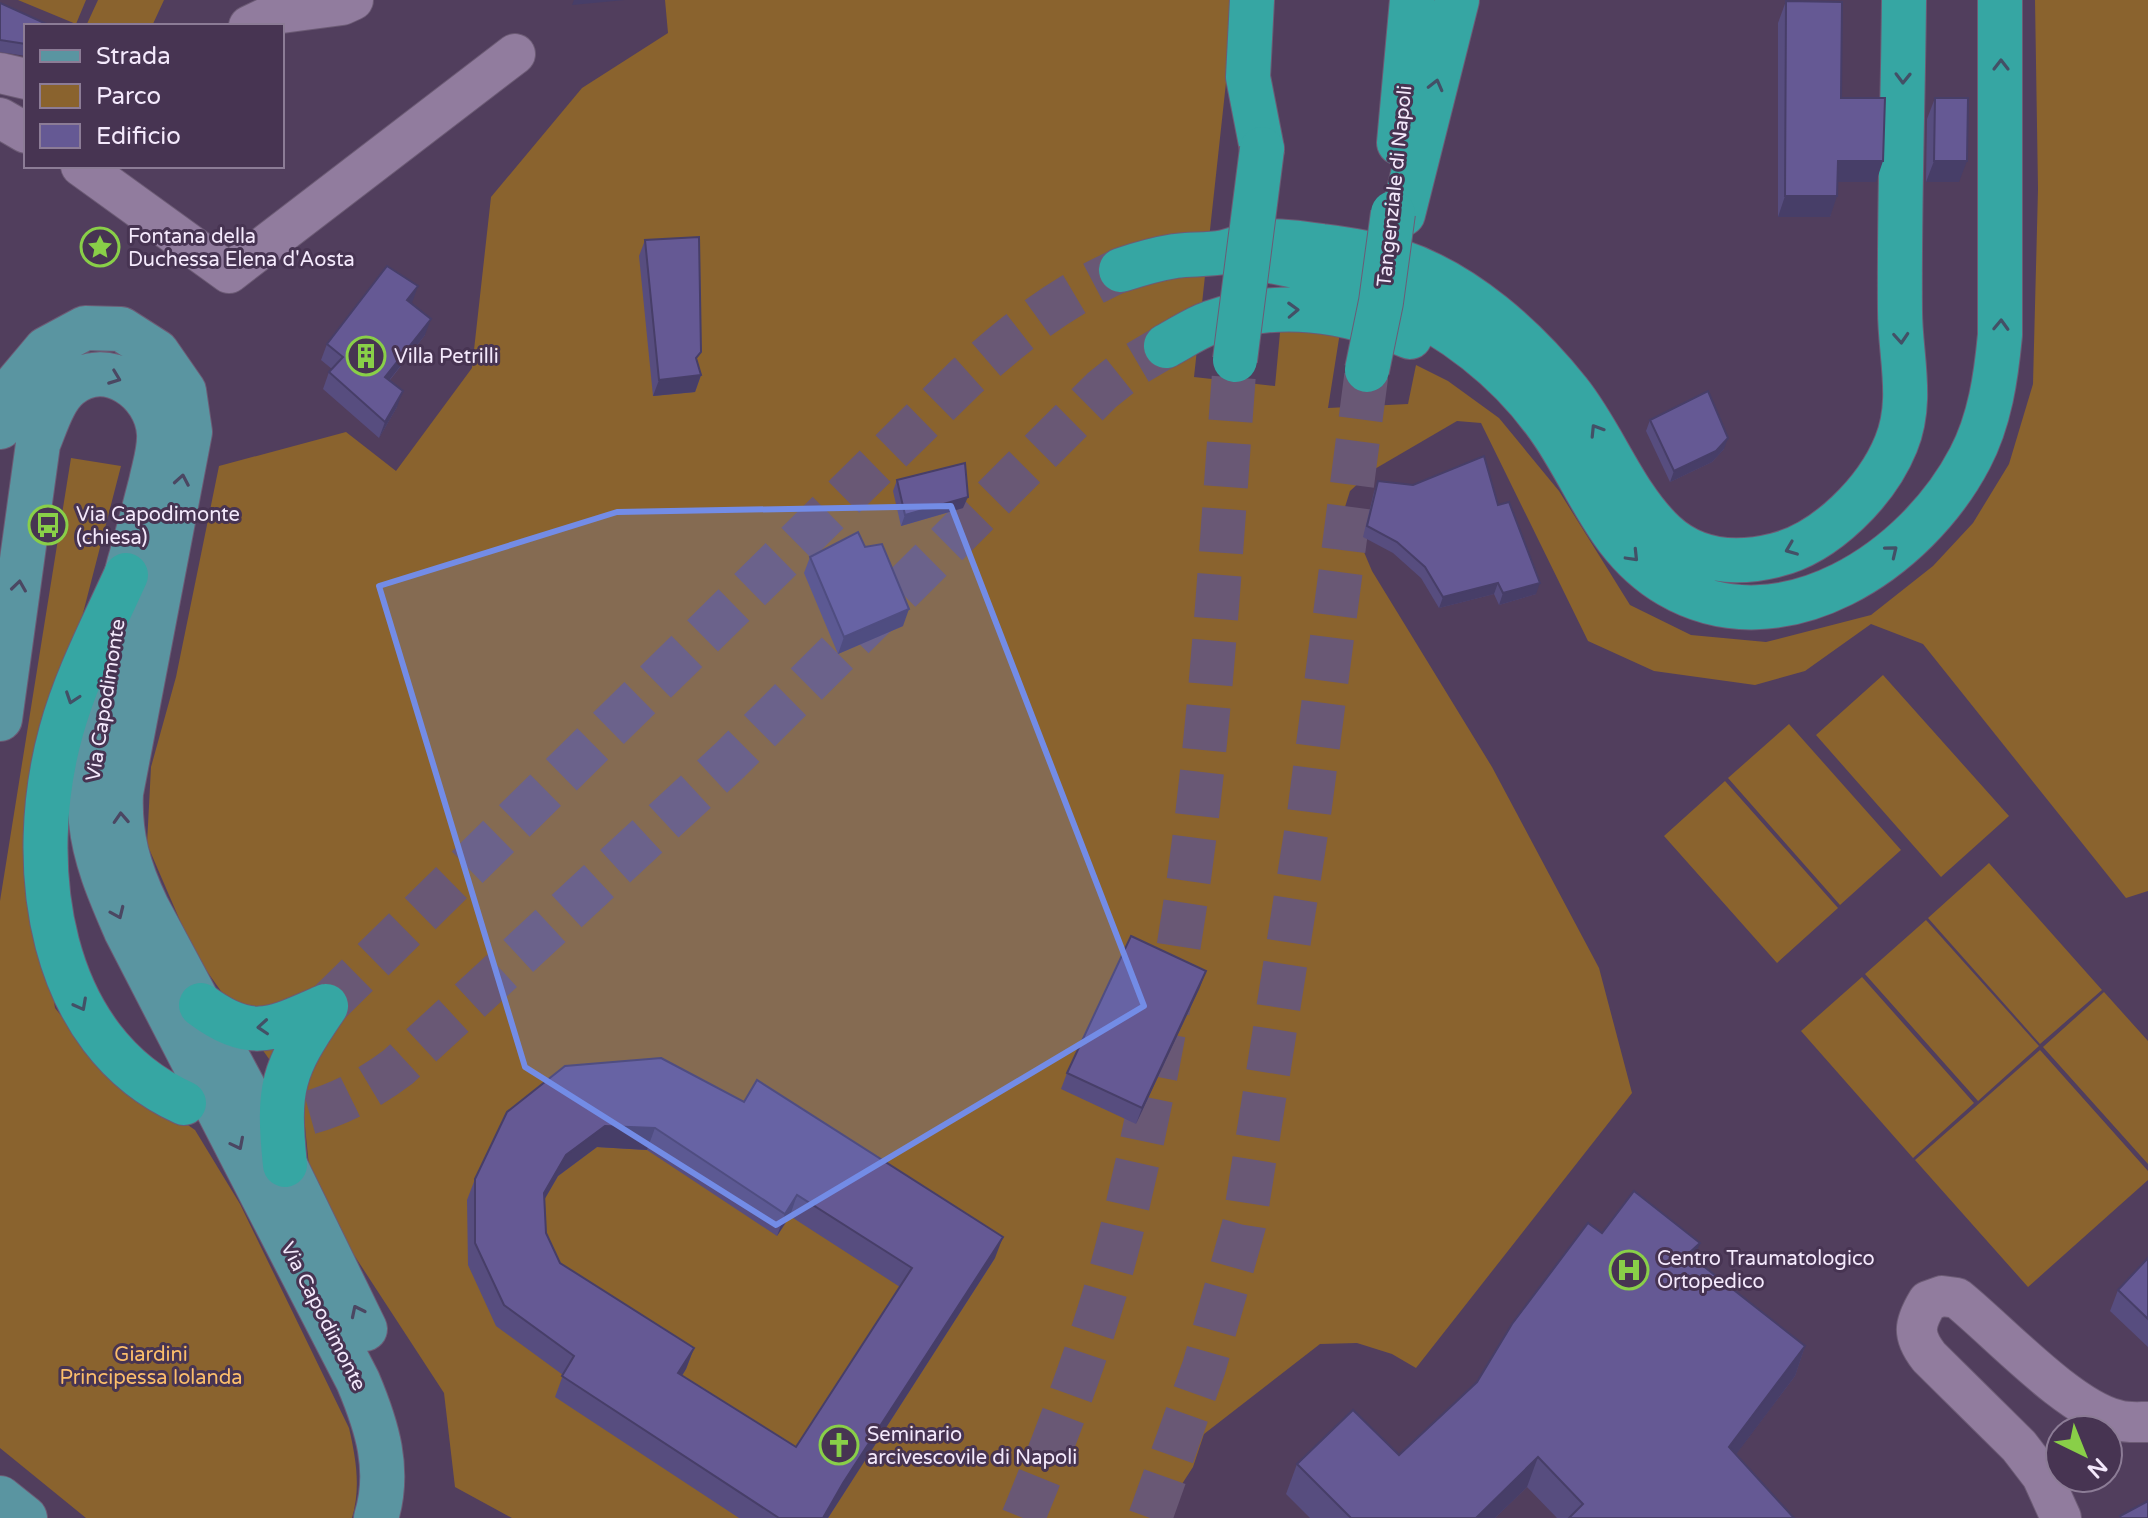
<svg xmlns="http://www.w3.org/2000/svg" width="2148" height="1518" font-family="'Varela Round',sans-serif">
<style>
.green{fill:#8a632e}
.lines{fill:none;stroke-linecap:round;stroke-linejoin:round}
.highway-tunnel{stroke:#695875;stroke-width:44;stroke-dasharray:44 22;stroke-linecap:butt}
.minor-casing{stroke:#6c5b75;stroke-width:42}
.major-casing{stroke:#6c5b75;stroke-width:46}
.highway-casing{stroke:#6c5b75;stroke-width:46}
.minor{stroke:#917c9e;stroke-width:40}
.major{stroke:#5a95a1;stroke-width:44}
.highway{stroke:#36a6a3;stroke-width:44}
.highway-bridge-casing{stroke:#6c5b75;stroke-width:46;stroke-linecap:butt}
.highway-bridge{stroke:#36a6a3;stroke-width:44}
.wall{fill:#574d7f;fill-rule:evenodd}
.shaded-wall{fill:#473e68}
.building{fill:#655994;stroke:#473e68;stroke-width:2;fill-rule:evenodd}
.oneway{stroke:#435066}
.oneway2{stroke:#4b4762}
.marked{fill:#738ce6;fill-opacity:0.2;stroke:#738ce6;stroke-width:6;stroke-linejoin:round}
.labels{text-anchor:middle;stroke-width:6;stroke-linejoin:round;paint-order:stroke}
.street-label{font-size:20px;fill:#f4e9fc;stroke:#473452}
.poi-label{font-size:20px;fill:#f4e9fc;stroke:#473452;text-anchor:start}
.park-label{font-size:20px;fill:#fcbe6b;stroke:#473452}
</style>
<rect width="100%" height="100%" fill="#513e5d"/>
<path class="green" d="M18,0H86L76,24Z
M98,0H164L152,26H86Z
M665,0H1235L1194,377L1275,386L1281,322L1341,326L1328,408L1408,404L1416,365L1448,381L1499,418L1559,491L1630,605L1691,635L1766,642L1871,615L1933,566L1973,523L2009,464L2033,384L2038,189L2035,0H2148V891L2126,898L1923,644L1871,624L1805,671L1755,685L1654,671L1588,641L1481,423L1457,421L1373,470L1350,491L1345,507L1372,571L1492,767L1599,968L1632,1093L1416,1368L1392,1354L1357,1343L1320,1344L1204,1434L1193,1467L1160,1518H512L455,1487L444,1393L339,1232L310,1176L303,1107L194,953L147,844L151,767L176,677L219,466L346,432L396,471L472,368L491,197L582,88L668,33Z
M71,458L121,466L58,710L30,852L55,1008L98,1062L195,1130L240,1204L349,1428C356,1459 361,1487 352,1518H86L0,1448V901Z
M1883,675L2009,816L1941,877L1816,735Z
M1789,724L1901,850L1840,905L1728,778Z
M1725,781L1838,908L1777,963L1664,836Z
M1989,863L2102,990L2040,1044L1928,918Z
M1926,920L2039,1046L1978,1101L1865,974Z
M1862,977L1974,1103L1913,1158L1801,1031Z
M2104,992L2148,1041V1164L2043,1047Z
M2040,1050L2148,1171V1180L2028,1287L1915,1160Z"/>
<g class="lines">
<path class="highway-tunnel" d="M326,1006L966,377C1014,334 1061,296 1121,270
M244,1120C301,1123 353,1101 398,1067L730,760L1102,390L1132,366L1166,346
M1023,1518C1061,1425 1097,1331 1121,1233C1150,1114 1173,992 1190,871C1213,702 1222,530 1235,360
M1150,1518L1204,1367L1244,1225L1309,814L1367,370"/>
<g class="minor-casing">
<path id="minor" d="M249,26L274,14L342,5L353,0
M0,73L26,79
M0,118L26,133
M81,166L229,273L515,54
M2061,1518L2042,1476L2019,1446L1929,1357C1912,1335 1914,1324 1928,1301L1942,1296L1957,1298C1998,1331 2068,1408 2117,1420C2126,1423 2138,1422 2148,1422"/>
</g>
<g class="major-casing">
<path id="major" d="M0,427L14,387L46,349L85,328L121,329L157,352L184,391L190,432L121,793C119,836 129,869 147,907L285,1165L365,1329
M0,719L38,444C46,425 53,399 69,386C106,355 157,391 159,434C160,450 154,467 151,482C144,509 137,537 129,564C119,601 115,640 108,678C100,725 87,773 91,822C95,861 111,896 126,931L358,1381C377,1426 391,1470 376,1518
M0,1498L25,1518"/>
</g>
<g class="highway-casing">
<path id="highway" d="M1252,0L1248,77L1262,149
M1399,143L1412,0
M1403,214L1457,0
M1224,252C1264,260 1304,266 1342,278C1357,283 1372,291 1387,297C1454,328 1511,371 1553,433C1590,488 1609,550 1669,585C1782,651 1917,560 1970,458C1990,420 1996,377 2000,335V0
M1121,270C1139,264 1156,259 1175,256C1191,254 1208,255 1224,252C1236,250 1247,244 1258,242C1279,240 1301,243 1322,246C1347,249 1373,253 1398,261C1465,283 1526,338 1569,392C1604,436 1623,494 1664,533C1695,562 1736,565 1776,555C1826,543 1877,491 1896,444C1914,401 1900,355 1900,311C1899,207 1903,103 1904,0
M1166,346C1181,338 1195,328 1210,323C1277,299 1347,309 1410,337
M126,575C103,626 76,677 61,732C25,863 46,1041 184,1103
M201,1005C252,1043 273,1029 326,1006
M285,1165C277,1088 282,1070 326,1006"/>
</g>
<use href="#minor" class="minor"/>
<use href="#major" class="major"/>
<use href="#highway" class="highway"/>
<g class="highway-bridge-casing">
<path id="highway-bridge" d="M1235,360L1262,149
M1367,370L1381,302L1393,213"/>
</g>
<use href="#highway-bridge" class="highway-bridge"/>
</g>
<path class="wall" d="M1786,1L1876,182H1837L1830,217H1778V23Z
M0,3L26,26V56L0,52Z
M1935,98L1959,182H1926L1927,119Z
M645,240L697,362L701,375L695,392L653,396L639,256Z
M412,303L411,304L425,335L390,380L397,407L379,438L323,389L329,372L332,369L321,360L327,344Z
M1650,420L1724,449L1712,462L1670,482L1646,431Z
M897,480L963,508L901,526L893,491Z
M1378,481L1498,505L1536,594L1499,605L1494,594L1439,608L1421,578L1393,553L1363,537L1374,492Z
M810,557L903,626L838,654L804,573Z
M1200,987L1136,1124L1061,1089L1067,1073Z
M565,1066L995,1258L828,1518H739L555,1397L563,1375L496,1326L468,1265L467,1200L475,1179ZM597,1147L647,1150L777,1236L790,1216L900,1287L796,1447L682,1376L686,1369L694,1348L560,1263L546,1233L544,1200L558,1176Z
M1602,1233L1694,1258L1805,1346L1795,1376L1736,1454L1794,1518H1557L1527,1487L1495,1518H1310L1286,1494L1297,1464L1399,1455L1477,1382Z
M2148,1258V1347L2110,1311L2118,1290Z"/>
<path class="shaded-wall" d="M574,0H625L572,5Z
M1838,161H1883L1876,182H1830Z
M1934,161H1967L1959,182H1926Z
M1785,196H1837L1830,217H1778Z
M418,286L412,303L401,317L407,300Z
M431,319L425,335L379,393L385,377Z
M701,375L695,392L653,396L659,380Z
M403,391L397,407L379,438L385,422Z
M1728,438L1724,449L1712,462L1670,482L1674,471Z
M968,497L963,508L901,526L905,515Z
M1498,583L1494,594L1439,608L1443,597Z
M1540,583L1536,594L1499,605L1503,593Z
M909,609L903,626L838,654L844,637Z
M1206,971L1200,987L1136,1124L1142,1108Z
M605,1126L655,1128L647,1150L597,1147L558,1176L536,1214L544,1193L566,1155Z
M797,1195L790,1216L777,1236L785,1214Z
M1003,1237L995,1258L828,1518H823L843,1483Z
M1700,1243L1689,1273L1688,1254Z
M1805,1346L1795,1376L1719,1477L1729,1447Z
M694,1348L686,1369L670,1394L678,1373Z
M1538,1457L1527,1487L1495,1518H1476Z"/>
<path class="building" d="M1786,1L1842,2L1841,98H1885L1883,161H1838L1837,196H1785Z
M0,3L51,26H26V44L0,40Z
M1935,98H1968L1967,161H1934Z
M699,237L701,352L696,358L701,375L659,380L645,240Z
M387,266L418,286L407,300L431,319L385,377L403,391L385,422L329,372L343,357L327,344Z
M1708,391L1728,438L1716,451L1674,471L1650,420Z
M1484,456L1498,505L1509,502L1540,583L1503,593L1498,583L1443,597L1425,567L1397,542L1367,526L1378,481L1413,485Z
M965,463L968,497L905,515L897,480Z
M858,532L865,547L882,544L909,609L844,637L810,557Z
M1131,936L1206,971L1142,1108L1067,1073Z
M661,1058L744,1102L757,1080L1003,1237L843,1483L823,1518H779L562,1376L574,1356L504,1305L475,1243V1179L507,1112L565,1066ZM605,1126L655,1128L785,1214L797,1195L912,1268L796,1447L678,1373L694,1348L560,1263L546,1233L544,1193L566,1155Z
M1634,1191L1700,1243L1688,1254L1805,1346L1729,1447L1794,1518H1569L1583,1504L1538,1457L1476,1518H1351L1297,1464L1353,1410L1399,1455L1477,1382L1512,1324L1588,1223L1602,1233Z
M2148,1258V1319L2118,1290Z
M2148,1501V1518H2121L2120,1516Z"/>
<defs><path id="oneway-chevron" d="M-2-3.5L2.5 0L-2 3.5" fill="none" stroke-width="1.6" stroke-linecap="round" stroke-linejoin="round" transform="scale(2)"/></defs>
<g class="oneway">
<use href="#oneway-chevron" transform="translate(2001 65) rotate(-90)"/>
<use href="#oneway-chevron" transform="translate(1903 78) rotate(91)"/>
<use href="#oneway-chevron" transform="translate(1436 85) rotate(-76)"/>
<use href="#oneway-chevron" transform="translate(1293 310) rotate(-2)"/>
<use href="#oneway-chevron" transform="translate(2001 325) rotate(-88)"/>
<use href="#oneway-chevron" transform="translate(1901 338) rotate(86)"/>
<use href="#oneway-chevron" transform="translate(1596 430) rotate(-122)"/>
<use href="#oneway-chevron" transform="translate(1791 549) rotate(158)"/>
<use href="#oneway-chevron" transform="translate(1892 551) rotate(-39)"/>
<use href="#oneway-chevron" transform="translate(1633 556) rotate(46)"/>
<use href="#oneway-chevron" transform="translate(72 698) rotate(109)"/>
<use href="#oneway-chevron" transform="translate(81 1005) rotate(62)"/>
<use href="#oneway-chevron" transform="translate(263 1027) rotate(176)"/>
</g>
<g class="oneway2">
<use href="#oneway-chevron" transform="translate(115 378) rotate(21)"/>
<use href="#oneway-chevron" transform="translate(182 480) rotate(-80)"/>
<use href="#oneway-chevron" transform="translate(19 586) rotate(-82)"/>
<use href="#oneway-chevron" transform="translate(121 818) rotate(-93)"/>
<use href="#oneway-chevron" transform="translate(118 913) rotate(66)"/>
<use href="#oneway-chevron" transform="translate(238 1144) rotate(63)"/>
<use href="#oneway-chevron" transform="translate(357 1311) rotate(-116)"/>
</g>
<path class="marked" d="M951,506L1144,1006L776,1225L525,1067L379,586L617,512Z"/>
<defs>
<g id="sight-ring" transform="scale(2)"><circle r="9.5" fill="#473452" stroke="#89cf48" stroke-width="1.5"/><path d="M0-6L1.8-2.2L6-1.7L2.9 1.2L3.7 5.4L0 3.3L-3.7 5.4L-2.9 1.2L-6-1.7L-1.8-2.2Z" fill="#89cf48"/></g>
<g id="building-ring" transform="scale(2)"><circle r="9.5" fill="#473452" stroke="#89cf48" stroke-width="1.5"/><path d="M-4-6H4V6H1V3H-1V6H-4ZM-2.5-4.3h1.7v1.8h-1.7ZM.8-4.3h1.7v1.8H.8ZM-2.5-1h1.7V.8h-1.7ZM.8-1h1.7V.8H.8Z" fill="#89cf48"/></g>
<g id="bus-ring" transform="scale(2)"><circle r="9.5" fill="#473452" stroke="#89cf48" stroke-width="1.5"/><path d="M-5-6H5V4H4V6H2V4H-2V6H-4V4H-5ZM-3.5-4V0h7V-4ZM-3.5 1.2v1.5H-2V1.2ZM2 1.2v1.5H3.5V1.2Z" fill="#89cf48"/></g>
<g id="hospital-ring" transform="scale(2)"><circle r="9.5" fill="#473452" stroke="#89cf48" stroke-width="1.5"/><path d="M-5-5h3v3.5h4V-5h3V5h-3V1.5h-4V5h-3Z" fill="#89cf48"/></g>
<g id="church-ring" transform="scale(2)"><circle r="9.5" fill="#473452" stroke="#89cf48" stroke-width="1.5"/><path d="M-1.2-6h2.4v3.5h3.3v2.4h-3.3V6h-2.4V-.1h-3.3v-2.4h3.3Z" fill="#89cf48"/></g>
</defs>
<g fill-rule="evenodd">
<use href="#sight-ring" x="100" y="247"/>
<use href="#building-ring" x="366" y="356"/>
<use href="#bus-ring" x="48" y="525"/>
<use href="#hospital-ring" x="1629" y="1270"/>
<use href="#church-ring" x="839" y="1445"/>
</g>
<g class="labels">
<g class="street-label">
<text transform="translate(1394 186) rotate(-84)" y="7">Tangenziale di Napoli</text>
<text transform="translate(105 700) rotate(-81)" y="7">Via Capodimonte</text>
<text transform="translate(324 1316) rotate(63)" y="7">Via Capodimonte</text>
</g>
<g class="poi-label">
<text x="128" y="243">Fontana della<tspan x="128" dy="23">Duchessa Elena d'Aosta</tspan></text>
<text x="394" y="363">Villa Petrilli</text>
<text x="76" y="521">Via Capodimonte<tspan x="76" dy="23">(chiesa)</tspan></text>
<text x="1657" y="1265">Centro Traumatologico<tspan x="1657" dy="23">Ortopedico</tspan></text>
<text x="867" y="1441">Seminario<tspan x="867" dy="23">arcivescovile di Napoli</tspan></text>
</g>
<g class="park-label">
<text x="151" y="1361">Giardini<tspan x="151" dy="23">Principessa Iolanda</tspan></text>
</g>
</g>
<rect x="24" y="24" width="260" height="144" fill="#473452" stroke="#8c7c96" stroke-width="2"/>
<rect x="40" y="50" width="40" height="12" fill="#5a95a1" stroke="#8c7c96" stroke-width="2"/>
<text x="96" y="64" font-size="24" fill="#f4e9fc">Strada</text>
<rect x="40" y="84" width="40" height="24" fill="#8a632e" stroke="#8c7c96" stroke-width="2"/>
<text x="96" y="104" font-size="24" fill="#f4e9fc">Parco</text>
<rect x="40" y="124" width="40" height="24" fill="#655994" stroke="#8c7c96" stroke-width="2"/>
<text x="96" y="144" font-size="24" fill="#f4e9fc">Edificio</text>
<g transform="translate(2084 1454) rotate(137)"><circle r="38" fill="#473452" stroke="#8c7c96" stroke-width="2"/>
<path d="M0-6L14 30L0 20L-14 30Z" fill="#89cf48"/>
<text y="-12" font-size="22" font-weight="bold" text-anchor="middle" fill="#f4e9fc">N</text>
</g>
</svg>
